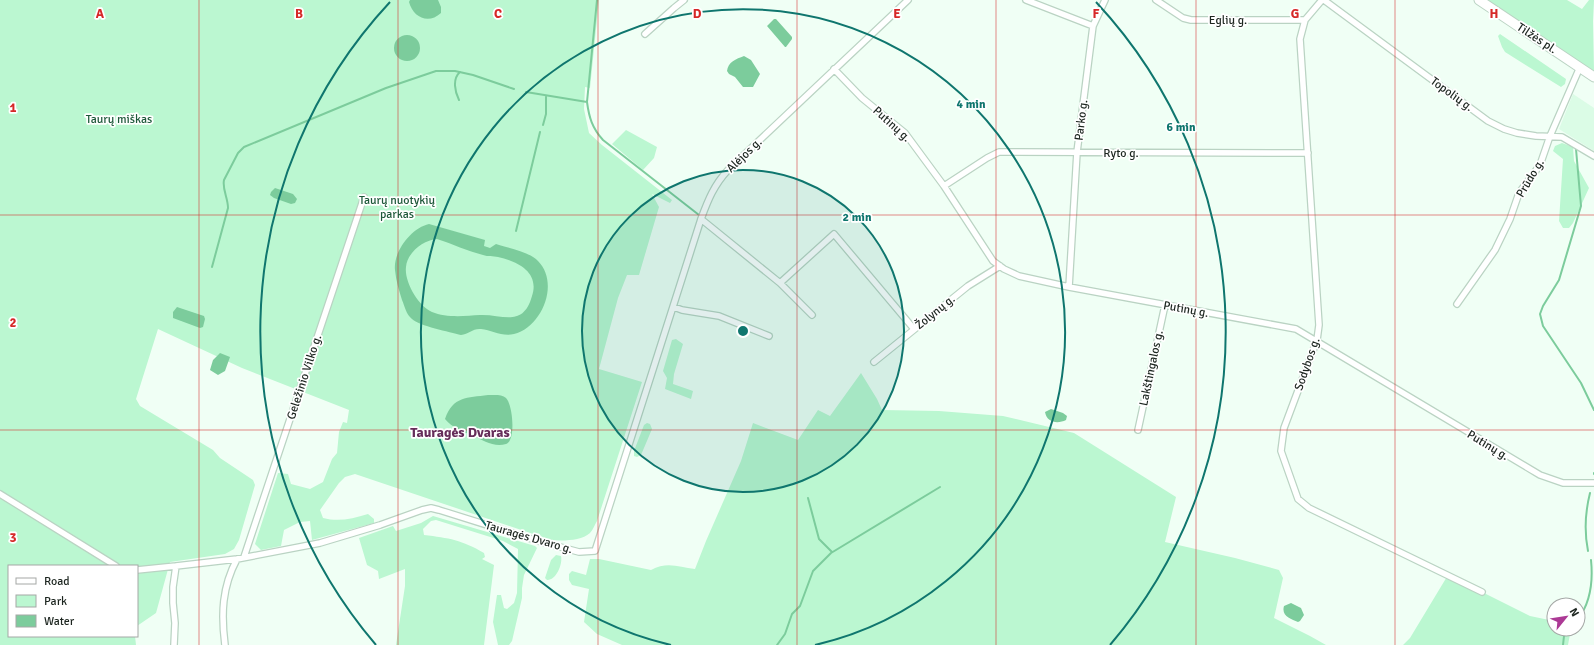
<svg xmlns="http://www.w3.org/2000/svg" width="1594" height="645" font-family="Signika,sans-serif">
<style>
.built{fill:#dbfce6}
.green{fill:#bbf7d1}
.water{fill:#7ccc9c;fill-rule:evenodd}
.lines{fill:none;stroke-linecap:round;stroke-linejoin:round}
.stream{stroke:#7ccc9c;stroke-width:2}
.minor-casing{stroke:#bad3c3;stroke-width:8}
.trunk-casing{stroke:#bad3c3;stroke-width:11}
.minor{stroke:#fff;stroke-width:5.5}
.trunk{stroke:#fff;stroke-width:9}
.grid{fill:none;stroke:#d62828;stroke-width:1;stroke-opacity:0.55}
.ring{fill:none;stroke:#0f766e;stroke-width:2}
.labels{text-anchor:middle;stroke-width:3.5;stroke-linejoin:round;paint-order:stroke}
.street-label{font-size:12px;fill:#1d2620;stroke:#fff}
.park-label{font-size:12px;fill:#1d5839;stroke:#fff}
.quarter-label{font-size:14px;font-weight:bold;fill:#652d59;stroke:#fff}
.grid-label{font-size:13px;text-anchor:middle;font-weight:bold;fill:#d62828;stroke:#fff;stroke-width:3.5;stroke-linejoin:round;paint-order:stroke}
.centre{fill:#0f766e;stroke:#fff;stroke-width:2}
.ring-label{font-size:12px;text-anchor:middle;font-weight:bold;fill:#0f766e;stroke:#fff;stroke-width:3.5;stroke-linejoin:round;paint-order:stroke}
</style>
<rect width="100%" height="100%" fill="#f0fff5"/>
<path class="built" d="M1573,94L1594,108V151L1559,129Z"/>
<path class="green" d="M0,0H599L590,88L585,87L584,109L589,133L602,145L672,200L670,203L652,194L659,207L639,275H627L618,298L599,369L642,382L597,521C595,524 593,530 590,533C581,541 563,541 551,540L355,474L345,477L339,483L320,510L323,518C338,522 352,519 368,514L374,519V523L312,540L310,521L300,522L284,530L281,546L261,550L255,544L278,473L288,474L291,484L310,489L323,482L332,459L337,453L339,432L343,422L347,423L349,410L242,368L158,329L136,399L140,406L213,450L220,458L253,480L255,485L239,540L234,549L225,554L170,562L156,613L137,626V566H9V636H135L136,645H0Z
M1487,0H1567L1582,9L1589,0H1594L1593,21L1594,72Z
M1500,34L1566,79L1565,84L1561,87L1505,52L1502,47L1498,36Z
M626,130L657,147L654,158L643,170L612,144Z
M1562,143L1573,147L1574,161L1589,188L1573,223L1569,228H1563L1559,221L1563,159L1553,151L1555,146Z
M676,339L683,344L674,374L673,384L693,391L691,399L665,389L667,378L663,371L672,340Z
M861,373L877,399L882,410L939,411L1003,416L1074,433L1176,497L1165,542L1235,558L1279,570L1283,578L1274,618L1310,636L1326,645H622L597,634L584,622L589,589L572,585L569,580V574L572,571L586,575L590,559H599L651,570C667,561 679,567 695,569L706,541L741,461L753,423L798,440L818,410L830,416Z
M647,423L650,424L652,429L641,455L637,457L634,456V451L644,425Z
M433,516L535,546L537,548L524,575L522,588V598L512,641L509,645H498L493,622L497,595H501L504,608L507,609L514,603L517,593L518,549L503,541L436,520L431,521L423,529L424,535C449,538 462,540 484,553L485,557L482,559L494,565L484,645H396L405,586V569L379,579L378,571L367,565L359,538L393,526L396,531L421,523Z
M556,555L561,556C563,564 556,581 547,580L545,578L551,560Z
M1448,575L1530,616L1554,621V629H1574L1570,634L1568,645H1403L1410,638Z"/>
<path class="water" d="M410,0H438L441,7V13C428,25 413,17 409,2Z
M774,19H776L792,37V39L786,47H785L767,26Z
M394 48a13 13 0 1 1 26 0a13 13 0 1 1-26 0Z
M744,56L751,60L760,74L753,87H743L735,77L729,74L727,71C728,62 736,59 744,56Z
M275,188L293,194L297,199L295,203L291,204L274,198L270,195L271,192Z
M429,224L485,240L484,246L490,248L496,244C508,248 530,252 538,261C560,283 542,327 514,334C502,337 492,330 481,329C473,328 469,334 461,335C450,332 419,326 412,319C406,314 405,307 402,300C399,290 396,281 395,270C393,252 411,228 429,224ZM437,239C453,244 467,251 483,255C488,257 493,256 498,257C517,261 540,272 532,296C523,328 503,314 480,315C465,316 446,318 432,312C419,307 404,282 406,267C407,253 423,240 437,239Z
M177,307L204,316L205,319L203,327L200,328L173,318V312Z
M220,353L230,357L225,371L218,375L210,370L213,360Z
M488,395C494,395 502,394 506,398C513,405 516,441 506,444C494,448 483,440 473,436C463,431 452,428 445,419C453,396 467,398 488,395Z
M1051,409L1063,413L1067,416L1066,420C1058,424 1047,423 1045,412Z
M1291,603L1301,608L1304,615L1300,621L1298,622C1291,619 1281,616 1284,606Z"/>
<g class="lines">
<path class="stream" d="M597,0L587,102C589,117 592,128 603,140L699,215
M526,92L587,102
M459,100C455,92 452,79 460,72
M543,125L546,114V97
M1576,149L1581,206L1559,280L1543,306L1540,314L1543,326L1581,383L1594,410
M516,231L540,132
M212,267L228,208C228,198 222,189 224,180L238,153L244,147L386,88L436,71H455L473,75L514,89
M1594,474V473
M808,498L819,539L832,552
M1588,551C1584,531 1585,513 1590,493
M1578,619C1591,602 1593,580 1591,560
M777,645L785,634L792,614L800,606L813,571L831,553L940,487
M1563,645L1564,636L1570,629"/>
<g class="minor-casing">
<path id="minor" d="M1026,0L1093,26L1077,152L1069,287
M1156,0L1183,18L1191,20H1305
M1322,0L1305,20L1300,39L1319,325L1317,340L1284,428L1281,451L1298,499L1309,508L1482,592
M1324,0L1488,121L1504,129L1517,133L1536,136L1562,137L1594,156
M1093,26L1105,0
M645,34L674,8L684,0
M834,69L862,98L905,133L944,186L993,261L1004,269L1019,276L1069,287L1296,329L1540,475L1563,483H1594
M944,186L987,158L999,152L1308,153
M701,219L780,283L812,315
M780,283L834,234L914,329
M1457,304L1495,250L1510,219L1519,193L1540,165L1550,136L1580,67
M674,307L682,310L719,316L769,336
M874,362L968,286L1000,266
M1138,430L1165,305
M0,494L116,566
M244,557L364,197
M137,570L176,566
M174,645L175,623L173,603V587L176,566L237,559
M225,645C221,614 222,587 237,559L320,543L380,525L422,510L431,508L439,510L538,541L579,552L595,551L701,219C708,200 714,185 728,170L908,0"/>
</g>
<g class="trunk-casing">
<path id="trunk" d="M1479,0L1594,77"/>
</g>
<use href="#minor" class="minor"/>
<use href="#trunk" class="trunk"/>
</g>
<path class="grid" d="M199,0V645M398,0V645M598,0V645M797,0V645M996,0V645M1196,0V645M1395,0V645M0,215H1594M0,430H1594"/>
<circle cx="743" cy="331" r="161" fill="#0f766e" fill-opacity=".12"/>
<g class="ring">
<circle cx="743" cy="331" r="161"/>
<path d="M671 645A322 322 0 1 1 815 645"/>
<path d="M376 645A483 483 0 0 1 390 2M1096 2A483 483 0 0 1 1110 645"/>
</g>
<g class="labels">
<g class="street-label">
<text x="1228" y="24">Eglių g.</text>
<text transform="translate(1537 38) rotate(33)" y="4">Tilžės pl.</text>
<text transform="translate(1452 94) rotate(36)" y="4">Topolių g.</text>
<text transform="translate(1081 120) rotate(-83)" y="4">Parko g.</text>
<text transform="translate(892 124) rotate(42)" y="4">Putinų g.</text>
<text x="1121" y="157">Ryto g.</text>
<text transform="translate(744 155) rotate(-44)" y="4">Alėjos g.</text>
<text transform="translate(1530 178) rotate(-59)" y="4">Prūdo g.</text>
<text transform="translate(1186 309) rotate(10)" y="4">Putinų g.</text>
<text transform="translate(935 312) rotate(-39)" y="4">Žolynų g.</text>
<text transform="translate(1307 364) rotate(-71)" y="4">Sodybos g.</text>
<text transform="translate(1151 368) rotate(-78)" y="4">Lakštingalos g.</text>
<text transform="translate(304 377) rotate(-72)" y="4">Geležinio Vilko g.</text>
<text transform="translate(1488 445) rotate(31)" y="4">Putinų g.</text>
<text transform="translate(529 537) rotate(16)" y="4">Tauragės Dvaro g.</text>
</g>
<g class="park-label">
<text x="119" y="123">Taurų miškas</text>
<text x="397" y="204">Taurų nuotykių<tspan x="397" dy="14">parkas</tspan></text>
</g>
<g class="quarter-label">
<text x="460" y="437">Tauragės Dvaras</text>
</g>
</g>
<g class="grid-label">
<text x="100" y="18">A</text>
<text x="299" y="18">B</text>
<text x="498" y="18">C</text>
<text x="697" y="18">D</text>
<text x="897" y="18">E</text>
<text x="1096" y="18">F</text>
<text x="1295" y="18">G</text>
<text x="1494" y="18">H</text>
<text x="13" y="112">1</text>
<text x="13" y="327">2</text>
<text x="13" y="542">3</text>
</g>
<circle cx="743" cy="331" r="6" class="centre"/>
<g class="ring-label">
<text x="971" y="108">4 min</text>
<text x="1181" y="131">6 min</text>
<text x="857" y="221">2 min</text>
</g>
<rect x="8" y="565" width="130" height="72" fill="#ffffff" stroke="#a5a8a6"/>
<rect x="16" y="578" width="20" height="6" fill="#ffffff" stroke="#a5a8a6"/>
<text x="44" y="585" font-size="12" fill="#1d2620">Road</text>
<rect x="16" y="595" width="20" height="12" fill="#bbf7d1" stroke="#a5a8a6"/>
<text x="44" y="605" font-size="12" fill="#1d2620">Park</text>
<rect x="16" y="615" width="20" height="12" fill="#7ccc9c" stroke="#a5a8a6"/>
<text x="44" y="625" font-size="12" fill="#1d2620">Water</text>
<g transform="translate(1566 617) rotate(60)"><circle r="19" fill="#ffffff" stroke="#a5a8a6"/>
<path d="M0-3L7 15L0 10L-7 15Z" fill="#ac3a95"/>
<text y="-6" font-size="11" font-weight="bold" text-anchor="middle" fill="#1d2620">N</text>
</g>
</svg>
